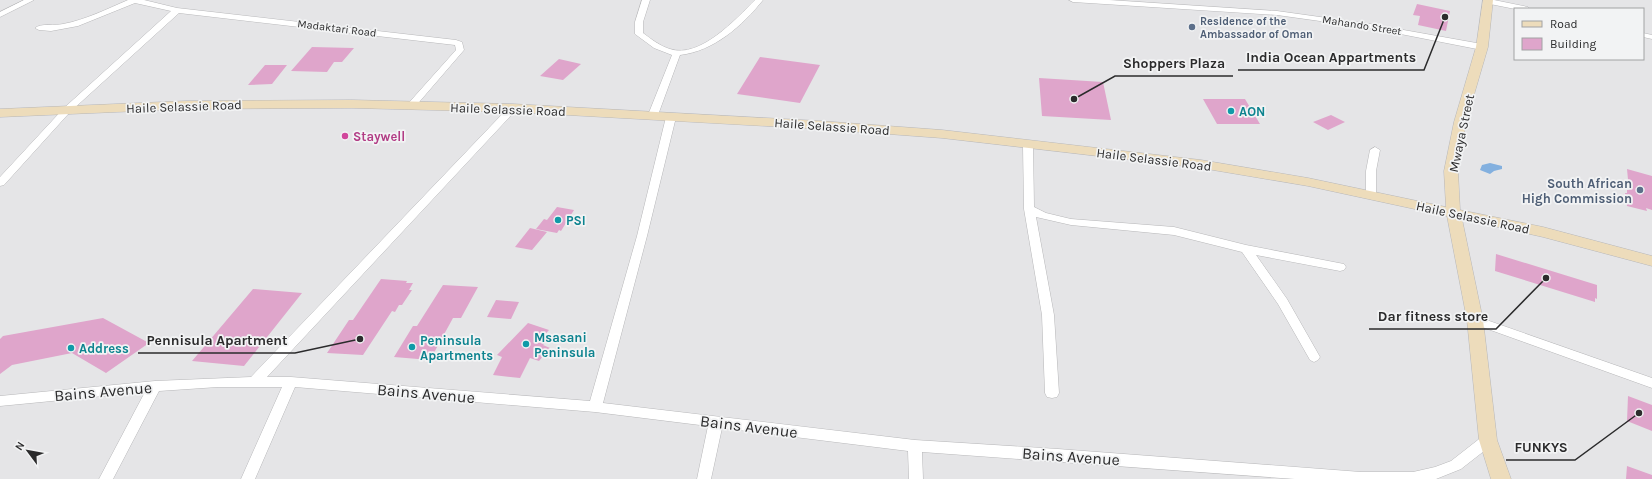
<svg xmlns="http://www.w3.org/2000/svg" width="1652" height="479" font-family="Karla,sans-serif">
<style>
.water{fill:#83b0df}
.building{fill:#dfa5cb}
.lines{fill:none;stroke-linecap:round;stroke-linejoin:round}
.street-casing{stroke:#b7b7b9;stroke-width:1}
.secondary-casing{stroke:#b7b7b9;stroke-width:1}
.street{fill:#fff;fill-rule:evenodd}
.secondary{fill:#eddcbb;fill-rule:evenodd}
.service-dot{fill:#5c6f8a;stroke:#f2f3f4;stroke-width:1.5}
.culture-dot{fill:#0f9aa8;stroke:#f2f3f4;stroke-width:1.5}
.hotel-dot{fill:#d1479c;stroke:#f2f3f4;stroke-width:1.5}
.labels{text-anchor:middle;stroke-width:3.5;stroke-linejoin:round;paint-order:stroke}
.far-service-label{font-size:11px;font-weight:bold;fill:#4e5e75;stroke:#f2f3f4;text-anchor:start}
.far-street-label{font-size:11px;fill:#2b2b2c;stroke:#f2f3f4}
.street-label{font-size:13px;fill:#2b2b2c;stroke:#f2f3f4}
.culture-label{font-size:13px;font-weight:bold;fill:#0d838f;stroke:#f2f3f4;text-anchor:start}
.hotel-label{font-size:13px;font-weight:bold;fill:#b23c85;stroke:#f2f3f4;text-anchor:start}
.service-label{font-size:13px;font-weight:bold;fill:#4e5e75;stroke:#f2f3f4;text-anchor:end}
.near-street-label{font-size:16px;fill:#2b2b2c;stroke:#f2f3f4}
.leader{fill:none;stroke:#2b2b2c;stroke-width:1.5}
.callout-dot{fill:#2b2b2c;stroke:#f2f3f4;stroke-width:1.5}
.callout-label{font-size:14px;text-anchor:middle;font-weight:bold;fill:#2b2b2c;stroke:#f2f3f4;stroke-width:3.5;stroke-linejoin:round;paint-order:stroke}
</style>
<rect width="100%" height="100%" fill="#e5e5e7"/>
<path class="water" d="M1490,163L1502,166V169L1494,171L1490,174L1480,170L1482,165Z"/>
<path class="building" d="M1417,4L1450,11L1446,31L1418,25L1420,16L1413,15Z
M312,47L354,48L342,62H334L327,72L291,71Z
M760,57L820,65L800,103L737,94Z
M559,59L581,64L563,80L540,76Z
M265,65H287L272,84L248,85Z
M1039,78L1103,82L1111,120L1042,116Z
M1203,99H1245L1260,124H1217Z
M1331,115L1345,122L1328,130L1313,122Z
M1627,169L1652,176V210L1646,208L1647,211L1627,206L1625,193H1627V190H1629Z
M557,207L574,210L561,231L559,230L557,233L536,229L544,219L547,220Z
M530,228L547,232L532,250L515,247Z
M1496,254L1597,285V299L1595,298V302L1495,271Z
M381,279L407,281L406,283H413L409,290H412L402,305H399L395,312L392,311L363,355L327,353L349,320H353Z
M443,285L478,287L461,318H453L430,360L394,357L413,326H417Z
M253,289L302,293L244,366L192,361Z
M496,300L519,302L511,319L487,317Z
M103,318L149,343L106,373L72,353L12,365L0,374V339L3,336Z
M528,323L549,330L539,341L545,343L543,345L550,348L539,361L530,358L520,378L493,375L502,357L497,355Z
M1628,396L1652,405V431L1627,421Z
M1627,466L1652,475V479H1626Z"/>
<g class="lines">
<g class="street-casing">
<path id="street" d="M24,0H34L0,17V12Z
M128,0H144L177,8L456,40L462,42L464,50L414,108L411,109L406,106L456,50L455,45L179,13L70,112L4,185L0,186V177L64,108L171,11L135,3L78,26L51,31L39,30L35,28C41,23 55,26 63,24C85,20 107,9 128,0Z
M642,0H650L643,22V33C651,39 660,46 670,49C700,59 736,19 755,0H763C742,26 714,51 680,55L658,115L653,118L648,115L672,55L654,48L635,34V22Z
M1069,0H1109L1277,11L1370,24L1482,44L1486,47L1482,50L1370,28L1277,15L1073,2Z
M1485,0H1494L1528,7L1529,9H1515L1485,3Z
M1643,33L1652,35V39L1643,37Z
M513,105L516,106L518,108L516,110L267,377H291L590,401L637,236L666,117L671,114L676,117L647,236L603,403L915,440L1058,449L1361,472H1413L1435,467L1451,461L1483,436L1488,434L1493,436L1495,440L1493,444L1461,469L1436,479H1295L922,452L923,479H909L908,451L722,428L711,479H697L708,426L595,412L295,387L255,479H241L282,387H218L159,391L113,479H99L145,392L0,406V396L155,381L251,377L510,106Z
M1028,142L1033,145L1034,207L1046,213L1071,219L1174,227L1246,245L1344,264L1346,267L1344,270L1340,271L1256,255L1287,299L1320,357L1318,360L1314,362L1310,360L1278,304L1242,252L1174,235L1071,225L1036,217L1054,315L1059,393L1057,397L1052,398L1047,397L1045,393L1042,315L1024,209L1023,145Z
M1375,147L1380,150L1376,171V195L1371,198L1366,195V171L1370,150Z
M1475,316L1652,378V388L1471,323L1469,320L1471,317Z"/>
</g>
<g class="secondary-casing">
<path id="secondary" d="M1483,0H1493L1488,47L1466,122L1458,171L1460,210L1543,227L1652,256V266L1543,237L1462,219L1483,320L1497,440L1511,479H1491L1479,440L1467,320L1447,216L1308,186L1201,168L942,138L820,129L513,112L352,108L186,109L0,117V109L186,101L352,100L513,104L820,121L942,130L1201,160L1308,178L1446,207L1444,171L1454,122L1476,47Z"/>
</g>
<use href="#street" class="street"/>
<use href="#secondary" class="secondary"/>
</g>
<g class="service-dot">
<circle cx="1192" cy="27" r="4"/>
<circle cx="1640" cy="190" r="4"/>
</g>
<g class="culture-dot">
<circle cx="1231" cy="111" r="4"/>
<circle cx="558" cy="220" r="4"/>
<circle cx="526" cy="344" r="4"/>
<circle cx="412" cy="347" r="4"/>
<circle cx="71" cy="348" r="4"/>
</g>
<circle class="hotel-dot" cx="345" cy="136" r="4"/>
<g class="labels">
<g class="far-service-label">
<text x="1200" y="25">Residence of the<tspan x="1200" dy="13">Ambassador of Oman</tspan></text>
</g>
<g class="far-street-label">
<text transform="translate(1362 25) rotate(9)" y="4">Mahando Street</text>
<text transform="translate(337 28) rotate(7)" y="4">Madaktari Road</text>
</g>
<g class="street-label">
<text transform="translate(184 106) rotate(-2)" y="5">Haile Selassie Road</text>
<text transform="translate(508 109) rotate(2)" y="5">Haile Selassie Road</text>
<text transform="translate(832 126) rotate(4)" y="5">Haile Selassie Road</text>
<text transform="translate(1461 133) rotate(-78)" y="5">Mwaya Street</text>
<text transform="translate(1154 159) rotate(7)" y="5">Haile Selassie Road</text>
<text transform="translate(1473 217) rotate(12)" y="5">Haile Selassie Road</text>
</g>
<g class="culture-label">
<text x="1239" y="116">AON</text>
<text x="566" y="225">PSI</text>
<text x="534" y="342">Msasani<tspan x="534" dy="15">Peninsula</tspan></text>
<text x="420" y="345">Peninsula<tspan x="420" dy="15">Apartments</tspan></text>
<text x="79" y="353">Address</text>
</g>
<g class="hotel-label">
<text x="353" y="141">Staywell</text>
</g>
<g class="service-label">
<text x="1632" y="188">South African<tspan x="1632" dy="15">High Commission</tspan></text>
</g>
<g class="near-street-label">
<text transform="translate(103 391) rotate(-5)" y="6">Bains Avenue</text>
<text transform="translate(426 393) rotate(5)" y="6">Bains Avenue</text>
<text transform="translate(749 426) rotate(7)" y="6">Bains Avenue</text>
<text transform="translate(1071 456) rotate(4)" y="6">Bains Avenue</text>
</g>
</g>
<path class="leader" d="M1445 17L1424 70H1238M1074 99L1115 76H1233M1546 278L1496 329H1369M360 339L295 353H138M1639 413L1575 460H1506"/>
<g class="callout-dot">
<circle cx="1445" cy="17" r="4"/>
<circle cx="1074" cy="99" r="4"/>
<circle cx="1546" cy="278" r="4"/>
<circle cx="360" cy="339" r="4"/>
<circle cx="1639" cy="413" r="4"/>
</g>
<g class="callout-label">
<text x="1331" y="62">India Ocean Appartments</text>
<text x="1174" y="68">Shoppers Plaza</text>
<text x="1433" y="321">Dar fitness store</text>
<text x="217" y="345">Pennisula Apartment</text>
<text x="1541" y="452">FUNKYS</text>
</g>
<rect x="1514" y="8" width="130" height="52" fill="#f2f3f4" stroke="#a2a3a4"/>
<rect x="1522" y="21" width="20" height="6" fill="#eddcbb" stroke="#a2a3a4"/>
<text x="1550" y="28" font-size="12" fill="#2b2b2c">Road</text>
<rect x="1522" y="38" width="20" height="12" fill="#dfa5cb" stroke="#a2a3a4"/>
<text x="1550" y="48" font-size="12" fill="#2b2b2c">Building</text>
<g transform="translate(28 451) rotate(302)" stroke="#f2f3f4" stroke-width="3" paint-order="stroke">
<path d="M0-3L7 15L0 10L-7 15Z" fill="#2b2b2c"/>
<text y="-6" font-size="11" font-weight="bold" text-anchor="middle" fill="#2b2b2c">N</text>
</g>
</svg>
